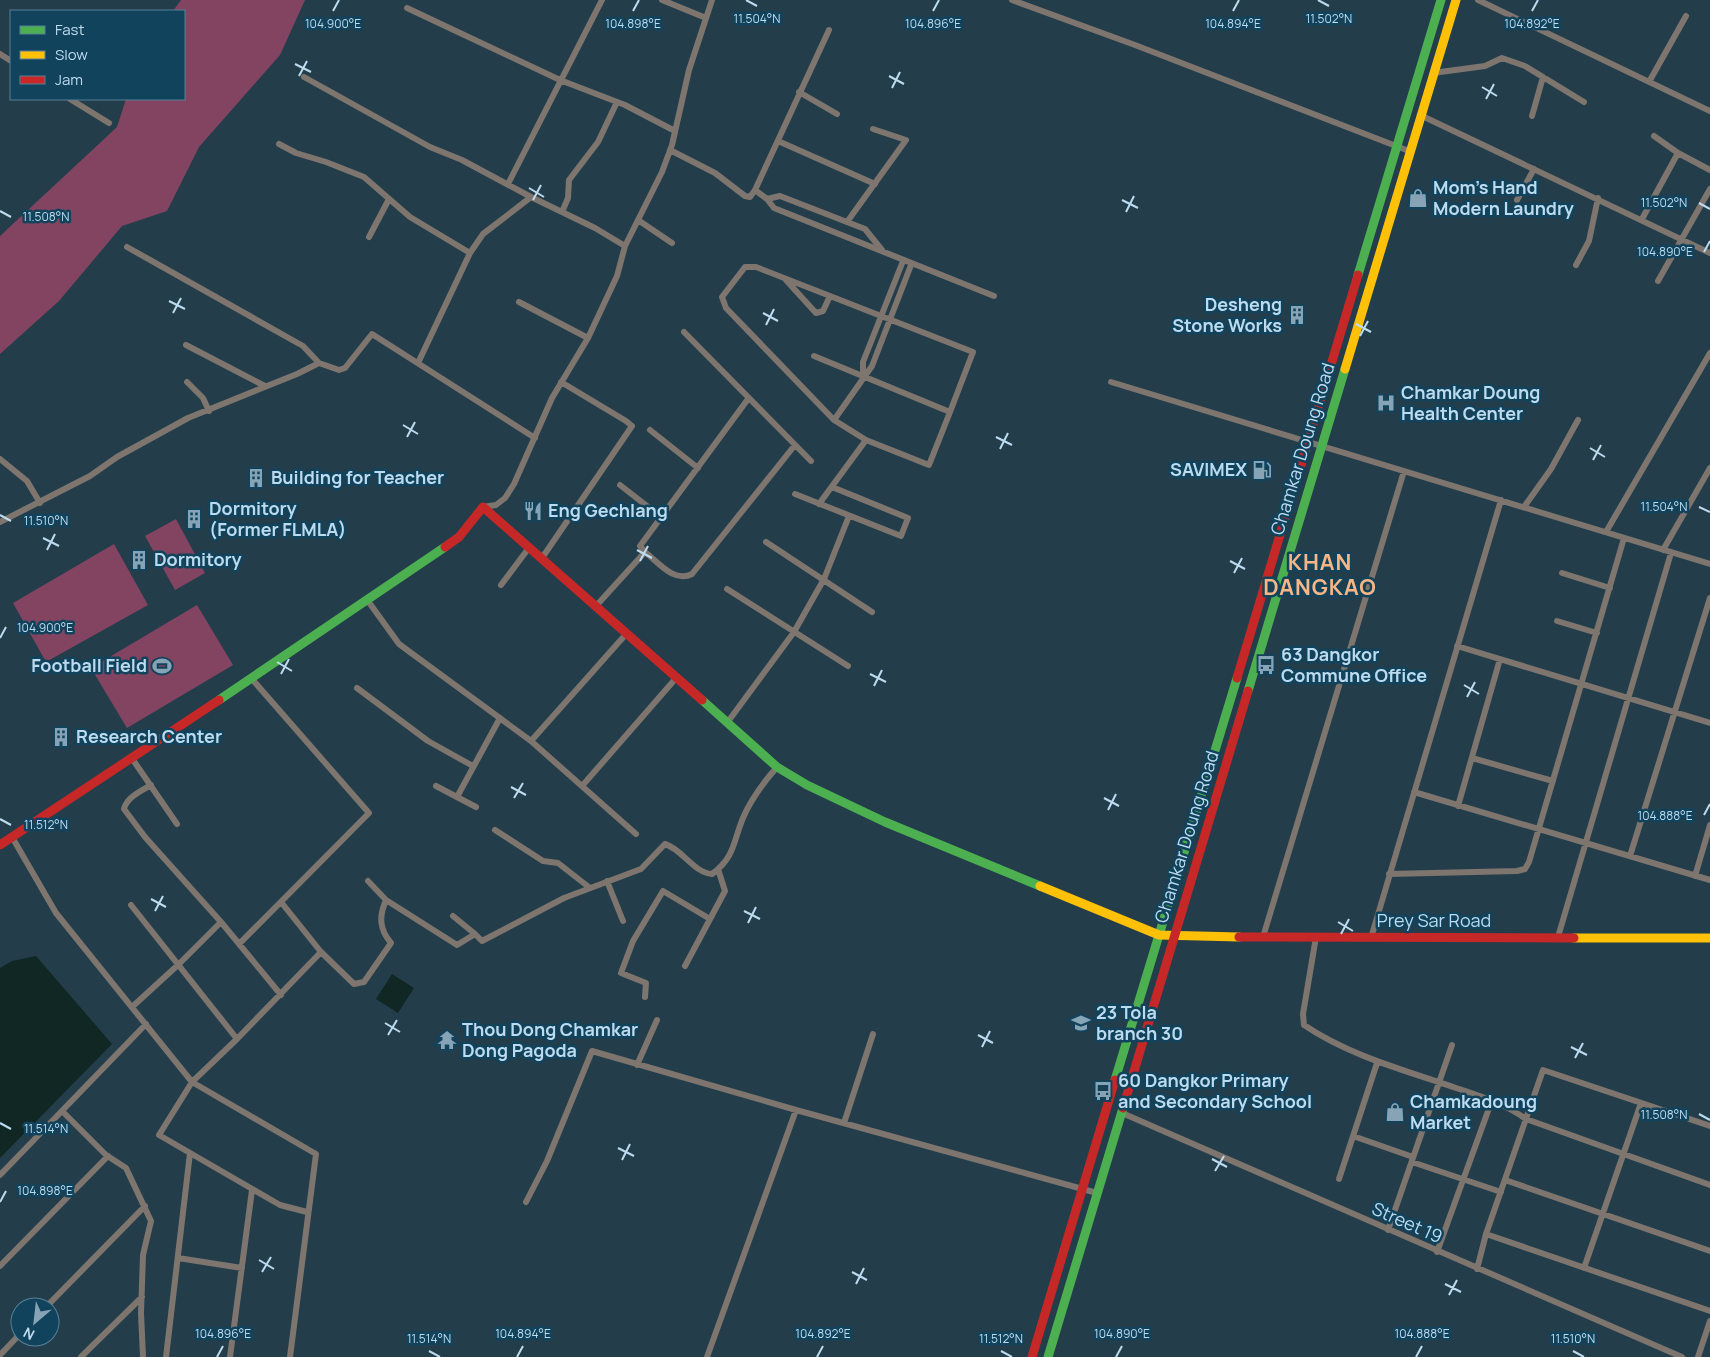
<svg xmlns="http://www.w3.org/2000/svg" width="1710" height="1357" font-family="Manrope,sans-serif">
<style>
.green{fill:#824460}
.water{fill:#112724}
.lines{fill:none;stroke-linecap:round;stroke-linejoin:round}
.street{stroke:#7d756e;stroke-width:6}
.fast{stroke:#4caf50;stroke-width:9}
.slow{stroke:#ffc107;stroke-width:9}
.jam{stroke:#c62828;stroke-width:9}
.ticks{fill:none;stroke:#bddbef;stroke-width:2}
.labels{text-anchor:middle;stroke-width:5;stroke-linejoin:round;paint-order:stroke}
.poi-label{font-size:18px;font-weight:bold;fill:#bddbef;stroke:#12435c;text-anchor:start}
.street-label{font-size:18px;fill:#bddbef;stroke:#12435c}
.district-label{font-size:22px;font-weight:bold;letter-spacing:1px;fill:#f8b585;stroke:#12435c}
.ticks-label{font-size:12px;text-anchor:middle;fill:#bddbef;stroke:#12435c;stroke-width:5;stroke-linejoin:round;paint-order:stroke}
</style>
<rect width="100%" height="100%" fill="#233d4b"/>
<path class="green" d="M181,0H305L280,55L199,147L167,211L122,226L59,301L0,354V236L117,127L126,99H184V11H173Z
M176,519L205,573L175,590L145,536Z
M114,544L148,605L46,662L13,603Z
M197,605L233,665L127,728L91,668Z"/>
<path class="water" d="M36,956L112,1044L0,1158V968L12,961Z
M392,974L414,988L398,1013L376,999Z"/>
<g class="lines">
<path class="street" d="M662,0L706,18
M1012,0L1135,45L1409,151
M1478,0L1710,111
M407,8L560,80L625,105L675,131
M0,54L11,61
M1433,73L1485,66L1502,58L1525,66L1584,102
M304,77L430,147L462,160L531,197L595,228L625,246
M1649,82L1686,16
M799,92L837,114
M70,99L109,123
M1420,115L1710,253
M1532,116L1543,77
M1654,136L1678,153L1710,170
M778,141L875,184
M279,144L296,153L326,162L364,177L410,217L470,253
M670,150L715,173L745,196L750,197L755,190L829,30
M508,184L602,0
M755,190L767,199L774,208L994,296
M767,199L780,196L865,229L882,250
M1517,200L1534,169
M562,212L568,198L569,180L598,142L617,102
M1642,219L1678,153
M638,220L672,243
M847,222L906,140L873,129
M369,237L389,199
M127,247L303,346L319,363
M1576,265L1589,241L1598,198
M785,279L816,313L823,311L830,296
M1658,281L1710,189
M519,302L588,338
M684,332L811,461
M186,345L265,386
M814,356L950,412L929,465L866,440L834,420L726,308L722,297L745,267H756L973,352L950,412
M418,363L470,253L483,234L531,197
M863,376V362L903,261
M187,382L203,398L209,411
M1111,382L1710,564
M834,420L872,366L911,265
M650,430L698,468
M0,459L27,481L40,503
M620,485L661,517
M795,494L901,536L908,518L832,487
M819,504L866,440
M483,507L496,505L505,498L514,484L552,398L588,338L617,276L625,246L662,172L672,145L689,70L712,0
M1524,507L1551,469L1578,420
M0,522L90,476L117,457L188,418L297,374L319,363L339,370L345,368L372,334L535,438
M1606,532L1710,353
M766,542L872,612
M1663,550L1710,468
M645,552C659,563 674,583 692,574L795,445
M542,558L632,426L626,421L561,382
M1562,573L1610,588
M501,585L528,549
M727,589L848,666
M368,601L399,644L531,741L636,834
M596,606L645,552L640,546L748,399
M1557,621L1597,633
M1457,646L1710,723
M357,688L428,741L473,766
M727,723L794,632L824,579L849,516
M531,741L627,633
M131,757L177,824
M1472,758L1553,781
M151,785C141,791 127,797 124,809L145,837L221,922L281,995
M436,786L476,807
M582,786L677,677
M1414,792L1710,880
M457,797L500,718
M1458,806L1500,659
M495,830L543,861L558,863L590,888
M12,837L56,913L192,1082L316,1154L290,1357
M1630,856L1710,598
M1389,874L1517,871L1525,869L1529,862L1624,538
M1695,876L1710,825
M368,881L386,900L457,945L475,934L482,941L564,898L641,869L665,844C682,849 694,873 712,874C735,857 733,842 743,818C751,799 763,783 777,767
M607,881L623,921
M281,902L321,952L354,984L364,982L391,943C379,929 379,916 386,900
M131,905L237,1039
M453,916L475,934
M1263,937L1404,471
M1316,937L1303,1014L1304,1025C1350,1056 1404,1070 1456,1088C1482,1097 1503,1103 1526,1119L1710,1185
M1558,937L1671,553
M1371,938L1501,500
M239,944L369,813L251,678
M685,966L725,891L718,869
M645,997L646,983L621,973L633,941L663,891L710,919
M132,1007L179,964L221,922
M637,1065L657,1020
M62,1111L106,1155L126,1168L151,1221L143,1255L141,1313L143,1357
M1122,1113L1682,1357
M844,1123L873,1034
M1353,1136L1413,1157
M1412,1162L1501,1192
M0,1175L146,1024
M1339,1179L1377,1063
M1505,1180L1710,1251
M526,1202L547,1161L592,1051L796,1110L1097,1193
M307,1212L280,1205L159,1135L192,1082L237,1039L321,952
M1388,1230L1452,1045
M1486,1234L1710,1311
M1437,1252L1492,1100
M178,1258L242,1268
M0,1266L108,1156
M1584,1268L1641,1103
M1477,1269L1486,1234L1543,1070L1710,1126
M46,1307L145,1206
M0,1355L20,1334
M81,1357L142,1297
M166,1357L190,1153
M230,1357L252,1190
M707,1357L796,1110
M1698,1357L1710,1321"/>
<path class="fast" d="M1358,275L1441,0
M1248,691L1345,369
M219,700L445,547
M702,700L777,767L807,785L885,822L1040,886
M1115,1080L1237,678
M1048,1357L1123,1108"/>
<path class="slow" d="M1345,369L1456,0
M1040,886L1159,935L1239,937
M1574,938H1710"/>
<path class="jam" d="M445,547L459,537L483,507L702,700
M1237,678L1358,275
M0,845L219,700
M1239,937L1574,938
M1123,1108L1248,691
M1032,1357L1115,1080"/>
</g>
<path class="ticks" d="M746,0L757,6M1318,0L1329,6M333,11L339,0M633,11L639,0M933,11L939,0M1233,11L1239,0M1532,11L1538,0M295,64L311,72M299,76L307,61M889,76L904,84M1482,87L1497,96M892,88L900,72M1486,99L1494,84M529,188L544,197M533,200L541,185M1122,200L1138,208M1699,203L1710,209M0,211L11,217M1126,212L1134,196M1704,252L1710,241M169,301L185,309M173,313L181,298M763,313L778,321M1356,324L1371,332M766,325L774,309M1360,336L1368,321M403,425L418,434M407,437L415,422M996,437L1012,445M1590,448L1605,457M1000,449L1008,433M1593,460L1601,445M1699,507L1710,512M0,515L11,521M43,538L59,546M47,550L55,534M637,550L652,558M640,561L648,546M1230,561L1245,569M1234,573L1242,558M0,638L6,627M277,662L292,671M281,674L289,659M870,674L886,682M1464,685L1479,694M874,686L882,670M1467,697L1475,682M511,787L526,795M514,798L523,783M1104,798L1119,806M1108,810L1116,794M1704,815L1710,804M0,819L11,825M151,899L166,907M155,911L163,896M744,911L760,919M1338,922L1353,931M748,923L756,907M1341,934L1349,919M385,1023L400,1032M388,1035L397,1020M978,1035L993,1043M982,1047L990,1031M1571,1047L1587,1055M1575,1058L1583,1043M1699,1114L1710,1120M0,1123L11,1129M618,1148L634,1156M1212,1159L1227,1167M622,1160L630,1144M1215,1171L1224,1156M0,1202L6,1191M259,1260L274,1269M262,1272L271,1257M852,1272L867,1280M856,1284L864,1268M1445,1284L1461,1292M1449,1295L1457,1280M429,1351L440,1357M1001,1351L1012,1357M1573,1351L1584,1357M217,1357L223,1346M517,1357L523,1346M817,1357L823,1346M1116,1357L1122,1346M1416,1357L1422,1346"/>
<defs>
<g id="shop-bare" transform="scale(1.5)"><path d="M-5-2.5h2.3a2.7 3.5 0 0 1 5.4 0H5L5.5 6h-11ZM-1.5-2.5h3a1.5 2.3 0 0 0-3 0Z" fill="#87a4b6" stroke="#12435c" stroke-width="2.5" paint-order="stroke"/></g>
<g id="building-bare" transform="scale(1.5)"><path d="M-4-6H4V6H1V3H-1V6H-4ZM-2.5-4.3h1.7v1.8h-1.7ZM.8-4.3h1.7v1.8H.8ZM-2.5-1h1.7V.8h-1.7ZM.8-1h1.7V.8H.8Z" fill="#87a4b6" stroke="#12435c" stroke-width="2.5" paint-order="stroke"/></g>
<g id="hospital-bare" transform="scale(1.5)"><path d="M-5-5h3v3.5h4V-5h3V5h-3V1.5h-4V5h-3Z" fill="#87a4b6" stroke="#12435c" stroke-width="2.5" paint-order="stroke"/></g>
<g id="fuel-bare" transform="scale(1.5)"><path d="M-5.5-6h7V0h2V4h1.3V-2.5L3-4.5l.8-.8L6-3V5H2.5V1h-1V6h-7ZM-4.2-4.7v3.2H.2V-4.7Z" fill="#87a4b6" stroke="#12435c" stroke-width="2.5" paint-order="stroke"/></g>
<g id="restaurant-bare" transform="scale(1.5)"><path d="M-5-6h1v4h1v-4h1v4h1v-4h1v5L-1.5 .5V6h-2V.5L-5-1ZM5-6V6H3V1.5H1.5Q1.5-4 5-6Z" fill="#87a4b6" stroke="#12435c" stroke-width="2.5" paint-order="stroke"/></g>
<g id="bus-bare" transform="scale(1.5)"><path d="M-5-6H5V4H4V6H2V4H-2V6H-4V4H-5ZM-3.5-4V0h7V-4ZM-3.5 1.2v1.5H-2V1.2ZM2 1.2v1.5H3.5V1.2Z" fill="#87a4b6" stroke="#12435c" stroke-width="2.5" paint-order="stroke"/></g>
<g id="stadium-bare" transform="scale(1.5)"><path d="M0-5a6.5 5 0 1 0 0 10a6.5 5 0 1 0 0-10ZM-3.5-1.8h7v3.6h-7Z" fill="#87a4b6" stroke="#12435c" stroke-width="2.5" paint-order="stroke"/></g>
<g id="school-bare" transform="scale(1.5)"><path d="M0-5L7-2L0 1L-7-2ZM-4 1L0 2.5L4 1V4Q0 6-4 4Z" fill="#87a4b6" stroke="#12435c" stroke-width="2.5" paint-order="stroke"/></g>
<g id="temple-bare" transform="scale(1.5)"><path d="M0-6L5-2H3V0L6.5 2.5H4V6H1.5V3h-3V6H-4V2.5H-6.5L-3 0V-2H-5Z" fill="#87a4b6" stroke="#12435c" stroke-width="2.5" paint-order="stroke"/></g>
</defs>
<g fill-rule="evenodd">
<use href="#shop-bare" x="1418" y="198"/>
<use href="#building-bare" x="1297" y="315"/>
<use href="#hospital-bare" x="1386" y="403"/>
<use href="#fuel-bare" x="1262" y="470"/>
<use href="#building-bare" x="256" y="478"/>
<use href="#restaurant-bare" x="533" y="511"/>
<use href="#building-bare" x="194" y="519"/>
<use href="#building-bare" x="139" y="560"/>
<use href="#bus-bare" x="1266" y="665"/>
<use href="#stadium-bare" x="162" y="666"/>
<use href="#building-bare" x="61" y="737"/>
<use href="#school-bare" x="1081" y="1023"/>
<use href="#temple-bare" x="447" y="1040"/>
<use href="#bus-bare" x="1103" y="1091"/>
<use href="#shop-bare" x="1395" y="1112"/>
</g>
<g class="labels">
<g class="poi-label">
<text x="1433" y="194">Mom's Hand<tspan x="1433" dy="21">Modern Laundry</tspan></text>
<text x="1282" y="311" text-anchor="end">Desheng<tspan x="1282" dy="21">Stone Works</tspan></text>
<text x="1401" y="399">Chamkar Doung<tspan x="1401" dy="21">Health Center</tspan></text>
<text x="1247" y="476" text-anchor="end">SAVIMEX</text>
<text x="271" y="484">Building for Teacher</text>
<text x="209" y="515">Dormitory<tspan x="209" dy="21">(Former FLMLA)</tspan></text>
<text x="548" y="517">Eng Gechlang</text>
<text x="154" y="566">Dormitory</text>
<text x="1281" y="661">63 Dangkor<tspan x="1281" dy="21">Commune Office</tspan></text>
<text x="147" y="672" text-anchor="end">Football Field</text>
<text x="76" y="743">Research Center</text>
<text x="1096" y="1019">23 Tola<tspan x="1096" dy="21">branch 30</tspan></text>
<text x="462" y="1036">Thou Dong Chamkar<tspan x="462" dy="21">Dong Pagoda</tspan></text>
<text x="1118" y="1087">60 Dangkor Primary<tspan x="1118" dy="21">and Secondary School</tspan></text>
<text x="1410" y="1108">Chamkadoung<tspan x="1410" dy="21">Market</tspan></text>
</g>
<g class="street-label">
<text transform="translate(1303 449) rotate(-73)" y="6">Chamkar Doung Road</text>
<text transform="translate(1187 837) rotate(-73)" y="6">Chamkar Doung Road</text>
<text x="1434" y="927">Prey Sar Road</text>
<text transform="translate(1407 1223) rotate(24)" y="6">Street 19</text>
</g>
<g class="district-label">
<text x="1320" y="570">KHAN<tspan x="1320" dy="25">DANGKAO</tspan></text>
</g>
</g>
<g class="ticks-label">
<text x="1329" y="23">11.502°N</text>
<text x="757" y="23">11.504°N</text>
<text x="333" y="28">104.900°E</text>
<text x="633" y="28">104.898°E</text>
<text x="933" y="28">104.896°E</text>
<text x="1233" y="28">104.894°E</text>
<text x="1532" y="28">104.892°E</text>
<text x="1664" y="207">11.502°N</text>
<text x="46" y="221">11.508°N</text>
<text x="1665" y="256">104.890°E</text>
<text x="1664" y="511">11.504°N</text>
<text x="46" y="525">11.510°N</text>
<text x="45" y="632">104.900°E</text>
<text x="1665" y="820">104.888°E</text>
<text x="46" y="829">11.512°N</text>
<text x="1664" y="1119">11.508°N</text>
<text x="46" y="1133">11.514°N</text>
<text x="45" y="1195">104.898°E</text>
<text x="223" y="1338">104.896°E</text>
<text x="523" y="1338">104.894°E</text>
<text x="823" y="1338">104.892°E</text>
<text x="1122" y="1338">104.890°E</text>
<text x="1422" y="1338">104.888°E</text>
<text x="429" y="1343">11.514°N</text>
<text x="1001" y="1343">11.512°N</text>
<text x="1573" y="1343">11.510°N</text>
</g>
<rect x="10" y="10" width="175" height="90" fill="#12435c" stroke="#568097"/>
<rect x="20" y="26" width="25" height="8" fill="#4caf50" stroke="#568097"/>
<text x="55" y="35" font-size="15" fill="#bddbef">Fast</text>
<rect x="20" y="51" width="25" height="8" fill="#ffc107" stroke="#568097"/>
<text x="55" y="60" font-size="15" fill="#bddbef">Slow</text>
<rect x="20" y="76" width="25" height="8" fill="#c62828" stroke="#568097"/>
<text x="55" y="85" font-size="15" fill="#bddbef">Jam</text>
<g transform="translate(35 1322) rotate(208)"><circle r="24" fill="#12435c" stroke="#568097"/>
<path d="M0-4L9 19L0 12L-9 19Z" fill="#87a4b6"/>
<text y="-8" font-size="14" font-weight="bold" text-anchor="middle" fill="#bddbef">N</text>
</g>
</svg>
